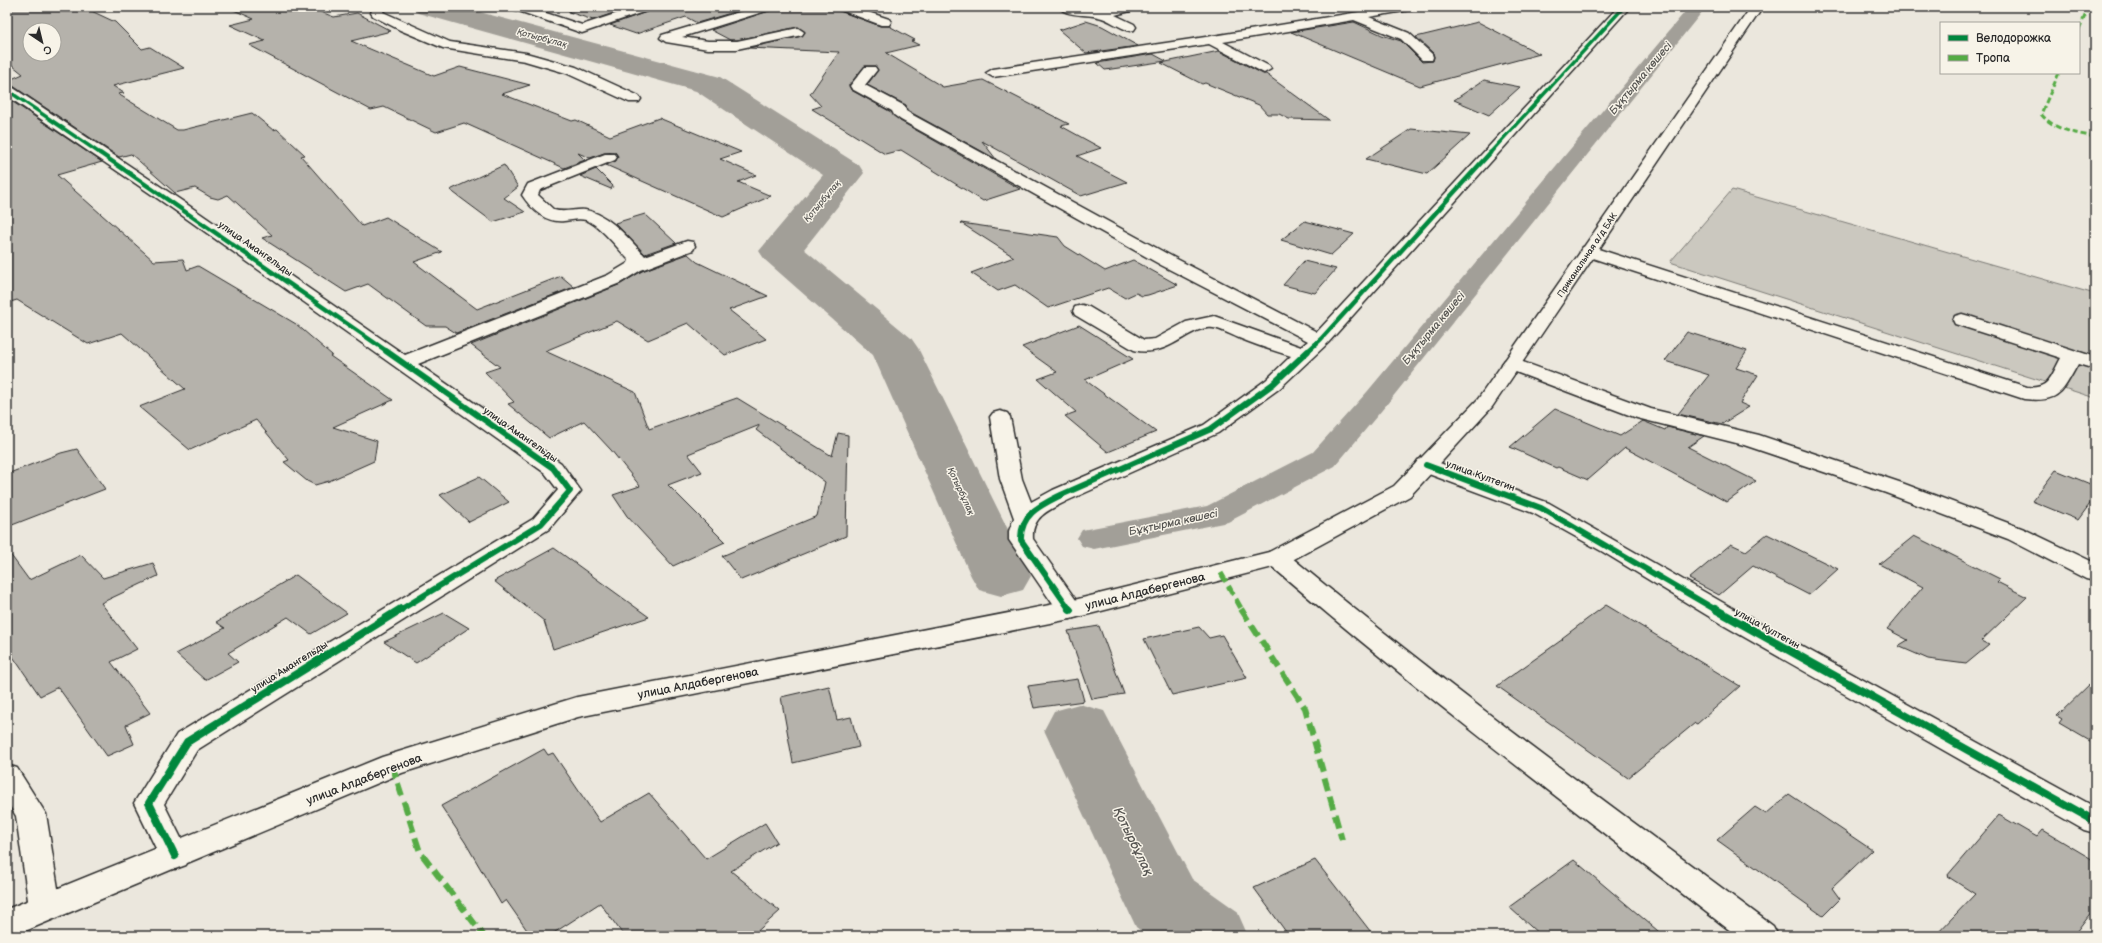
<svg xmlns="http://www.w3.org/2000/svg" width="2102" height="943" font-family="'Balsamiq Sans',sans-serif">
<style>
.green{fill:#cbc8bf;stroke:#7b7a75}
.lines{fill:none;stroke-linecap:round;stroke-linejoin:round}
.canal{fill:#a29f98;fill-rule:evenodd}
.river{fill:#a29f98;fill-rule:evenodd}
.building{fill:#b5b2ab;stroke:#2b2b2b;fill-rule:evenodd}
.minor-casing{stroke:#2b2b2b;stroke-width:3}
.secondary-casing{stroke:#2b2b2b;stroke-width:3}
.minor{fill:#f7f3e8;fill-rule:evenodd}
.secondary{fill:#f7f3e8;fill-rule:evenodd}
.quiet-far2{stroke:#54ab44;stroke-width:3;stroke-dasharray:6 3;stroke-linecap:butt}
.quiet-far1{stroke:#54ab44;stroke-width:5;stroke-dasharray:10 5;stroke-linecap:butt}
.quiet{stroke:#54ab44;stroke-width:6;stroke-dasharray:13 6;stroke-linecap:butt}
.cycleway-far3-casing{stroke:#f7f3e8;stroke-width:5}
.cycleway-far2-casing{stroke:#f7f3e8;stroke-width:6}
.cycleway-far1-casing{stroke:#f7f3e8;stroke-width:8}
.cycleway-casing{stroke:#f7f3e8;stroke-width:10}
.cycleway-far3{stroke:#00873e;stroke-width:3.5}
.cycleway-far2{stroke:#00873e;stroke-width:4.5}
.cycleway-far1{stroke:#00873e;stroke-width:6}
.cycleway{stroke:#00873e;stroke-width:8}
.labels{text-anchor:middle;stroke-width:3;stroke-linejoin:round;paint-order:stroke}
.far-water-label{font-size:9px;font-style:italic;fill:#555451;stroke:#f7f3e8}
.far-street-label{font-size:9px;fill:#2b2b2b;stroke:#f7f3e8}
.street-label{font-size:10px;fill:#2b2b2b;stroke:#f7f3e8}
.water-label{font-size:11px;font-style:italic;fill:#555451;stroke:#f7f3e8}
.near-street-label{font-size:12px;fill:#2b2b2b;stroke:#f7f3e8}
.near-water-label{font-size:13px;font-style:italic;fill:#555451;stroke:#f7f3e8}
</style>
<rect width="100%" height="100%" fill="#ebe7dd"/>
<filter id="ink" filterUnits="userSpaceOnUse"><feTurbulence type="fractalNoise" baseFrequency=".025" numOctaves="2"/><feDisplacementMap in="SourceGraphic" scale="8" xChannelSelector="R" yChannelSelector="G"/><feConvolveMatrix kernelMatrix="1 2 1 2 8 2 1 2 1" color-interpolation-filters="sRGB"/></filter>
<g filter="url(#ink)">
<path class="green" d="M1732,190L2095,294V398L1670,262Z"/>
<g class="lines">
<path class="canal" d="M1689,7H1706L1387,404L1335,466L1228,522L1094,549L1082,546L1077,538L1082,530L1207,506L1313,452L1367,392Z"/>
<path class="river" d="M413,7H461L720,77L859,165L864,173L804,249L911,338L918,348L1031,576L1023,590L1001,596L979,590L971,576L873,355L765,260L759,251L823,175L696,91L418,13Z
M1079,704L1104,711L1192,879L1237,911L1248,936H1147L1136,927L1044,730L1054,711Z"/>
</g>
<path class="building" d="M7,7H83L115,22L142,49L150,47L184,68L113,86L124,93L118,94L177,130H183L252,113L273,130L277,129L305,155L301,156L362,226L386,217L442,252L414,262L477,309L561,276L574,287L456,333L445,326H426L368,284L346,292L262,238L272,235L228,195L218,199L210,197L195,188L175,193L131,154L119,157L13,86L7,85V81L23,74L7,61ZM30,30H54V54H30Z
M227,7H308L334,17L357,13L391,31L351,41L434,76L460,67L530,85L502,94L572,121L576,120L610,136L659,118L741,152L720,159L756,175L738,182L771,196L723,217L606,165L616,161L618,156L615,152L604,153L590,158L578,153L585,160L564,168L464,123L436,132L384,107L371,110L249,45L265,41L230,25L254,19Z
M570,7H631L593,20L569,12Z
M656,7H751L697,23L686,17L636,34L610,25L652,10Z
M776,7H834L837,10L880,26H889L915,40L911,41L919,45L886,53L943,87L983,80L1069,124L1061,126L1101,148L1077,156L1127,182L1081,196L982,141L996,159L912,113L907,110L906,105L867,85L878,70L875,66H865L849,85L851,90L891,112L900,121L1020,189L983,201L901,150L885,154L812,109L821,106L810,94L839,52L748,48L802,36L805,32L798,27L737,40H730L711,30L772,10Z
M1086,21L1102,26L1138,46L1086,53L1059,30Z
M1354,22L1382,35L1401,41L1422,62L1433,61L1434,57L1433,53L1416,37L1478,22L1540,54L1420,86L1291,32Z
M1219,51L1263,74H1266L1329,120L1289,119L1279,114H1267L1259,105L1205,83L1202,84L1161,63Z
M1153,54L1166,61L1105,70L1097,63Z
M1484,80L1520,87L1489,115L1454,100Z
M7,98L102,162L57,175L154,261L183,259L187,270L198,266L296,324L332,355L330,356L393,400L333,427L377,441L374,461L329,481L315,485L307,481L284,462L289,460L256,420L190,450L139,407L185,389L122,333L88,344L17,300L7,303Z
M1411,129L1470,135L1427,174L1366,159Z
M504,165L518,187L504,198L525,212L493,222L450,190Z
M596,169L613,186L611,189L580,176Z
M645,214L676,243L645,254L615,223Z
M1305,221L1354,234L1331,255L1281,240Z
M961,223L1058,237L1065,246L1105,271L1133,260L1178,285L1148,295L1142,296L1136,293L1125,298L1108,288L1048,308L1015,285L998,291L971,273L1014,257Z
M688,254L697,262L768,296L729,310L766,339L725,355L688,323L648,340L617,321L545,351L635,392L649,429L737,398L832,456L838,433L848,435L846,536L741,580L722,556L817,516L825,482L756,430L760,425L688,454L702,472L668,485L725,542L673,566L627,516L613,495L640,486L611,450L584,421L549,438L508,404L514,402L485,372L500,367L471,345L621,284L642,271Z
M1304,261L1336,269L1315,293L1283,285Z
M1079,325L1133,359L1085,380L1156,432L1108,452L1065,416L1076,412L1038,379L1057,372L1022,347Z
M1687,332L1747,351L1736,368L1758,375L1740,403L1749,407L1722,424L1678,414L1709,375L1665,361Z
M1555,409L1620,436L1643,421L1665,430L1667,427L1704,436L1688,447L1756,481L1727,502L1625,448L1588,480L1558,467L1556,468L1510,447Z
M77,449L105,489L7,527V474L61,453Z
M2056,470L2095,486V497L2078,520L2032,501Z
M479,477L509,502L469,522L440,495Z
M1767,534L1838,569L1809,595L1753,566L1719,595L1689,579L1731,544L1746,551Z
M1914,536L2000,579L1997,582L2027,597L1981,641L1989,645L1966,664L1928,659L1898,646L1908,640L1887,629L1923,587L1879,564Z
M554,548L649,617L553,649L544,621L494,581Z
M7,550L29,580L81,555L103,578L153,563L158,576L101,603L137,649L111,662L150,713L126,725L134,744L107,756L58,687L40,696L7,648Z
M296,575L347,613L311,634L288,617L228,653L238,662L205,680L176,654L225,628L216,622Z
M1606,605L1740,686L1697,724L1695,723L1628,778L1497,686L1563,639L1562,638Z
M444,613L469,628L416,663L384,642Z
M1099,626L1124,694L1092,699L1068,631Z
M1199,627L1209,638L1222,635L1247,678L1172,695L1144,639Z
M1078,679L1084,701L1034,708L1028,686Z
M2095,679V744L2059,723L2062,719L2057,716Z
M829,686L837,720L851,717L859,747L793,763L781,697Z
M544,749L548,755L553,753L600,822L649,793L706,859L765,823L777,842L731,871L780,911L752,936H624L600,903L549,936H531L506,900L501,904L465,842L441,806Z
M1789,794L1872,850L1832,888L1840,899L1823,916L1717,840L1755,807L1766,814Z
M1999,815L2037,837L2043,830L2095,861V907L2073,936H1935L1975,894L1947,876Z
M1315,860L1374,936H1289L1254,888Z
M1574,860L1664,936H1541L1509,907Z"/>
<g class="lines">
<g class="minor-casing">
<path id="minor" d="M373,7H385L383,12L450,42L526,53L576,67L639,96L641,99L639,102H629L566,73L525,61L443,48L400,30L373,16L371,13Z
M511,7H528L582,25L636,7H654L652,9L582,33L513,9Z
M756,7H774L772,9L682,37L708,41H737L798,28L804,32L802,35L737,49H708L666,42L660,38L662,35Z
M836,7H853L889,19L891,22L889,25H881L838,9Z
M1059,7L1100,9L1140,7L1138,9L1115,15L1134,24L1136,27L1134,30L1130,31C1119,28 1109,19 1098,17C1087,14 1067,17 1059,7Z
M1389,7H1416L1410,10L1369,17L1409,33L1432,54L1433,57L1432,60H1422L1401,39L1354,20L1223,42L1269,66L1271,69L1264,73L1209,44L993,77L986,73L993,69L1219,35Z
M1618,7H1630L1328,343L1280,388L1218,433L1069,500C1051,509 1031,516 1033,539L1083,610L1079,616L1070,619L1061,616L1009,540V531L1014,518L1000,479L990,417L993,413L1000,411L1007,413L1010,417L1022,479L1031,502L1053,490L1204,425L1266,380L1291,356C1274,351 1256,345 1239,338C1231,335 1221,329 1213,328C1189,325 1169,359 1134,350L1075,315L1073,311L1075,307L1082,305L1089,307L1144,340L1155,339L1186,322L1214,316L1301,347L1308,341L1161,265L901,120L894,115L892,111L852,89L850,86L865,67H875L877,70L865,85L905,106L906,111L911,114L1173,257L1317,332Z
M7,86L12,87L185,203L405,355L608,275L628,263L629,260C618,249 600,225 586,220C579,218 572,220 564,221C545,223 532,210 522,195L528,184L605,154H615L617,157L615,160L540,190L538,195L554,210C564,213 575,209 585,210C608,213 630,240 645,256L687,241L693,242L695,246L693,250L641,270L620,283L418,364L561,463L581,491L549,529L197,750L164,804L190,856L186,865L175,869L164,865L134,803L177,734L533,519L558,490L545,473L173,209L7,96Z
M1589,246L2027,387C2049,390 2051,376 2061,358L1955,324L1953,320L1955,316L1962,314L1969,316L2095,357V369L2078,364C2062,392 2060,403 2024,399L1583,255L1580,251L1583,247Z
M1512,358L1651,409L1759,435L1902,483L2024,529L2095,563V581L2086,579L2008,539L1886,493L1744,445L1637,418L1505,368L1502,364L1505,360Z
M1426,458L1549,503L1741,613L2095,807V833L2084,830L1723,625L1603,552L1533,513L1418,470L1415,465L1418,460Z
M1277,550L1285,552C1443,684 1609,804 1773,926L1778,936H1737C1579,814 1420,694 1269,564L1265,558L1269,552Z
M7,765L17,768L46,814L61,907L56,917L45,921L34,917L29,907L16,816L7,801Z"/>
</g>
<g class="secondary-casing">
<path id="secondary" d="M1751,7H1763L1492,407L1410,496L1285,564L1070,619L578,717L402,773L18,934L7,936V909L382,757L577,697L1070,601L1269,552L1394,486L1478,399Z"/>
</g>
<use href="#minor" class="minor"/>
<use href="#secondary" class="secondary"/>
<path class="quiet-far2" d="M2079,29L2089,7
M2059,73L2041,114C2054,130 2075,133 2095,137"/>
<path class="quiet-far1" d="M1221,573L1242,610"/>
<path class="quiet" d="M1241,609L1305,708L1342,840
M392,765L420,852L484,936"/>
<g class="cycleway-far3-casing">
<path id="cycleway-far3" d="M7,90L101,154
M1489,154L1624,7"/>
</g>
<g class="cycleway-far2-casing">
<path id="cycleway-far2" d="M100,153L388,352
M1307,352L1321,339L1490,153"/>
</g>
<g class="cycleway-far1-casing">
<path id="cycleway-far1" d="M386,351L553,468L570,491L541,524L400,610
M1426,465L1541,508L1716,610
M1070,610L1021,540C1020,514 1041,505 1061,495L1211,429L1273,384L1308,351"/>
</g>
<g class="cycleway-casing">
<path id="cycleway" d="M1069,609L1070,610
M1715,609L2095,821
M175,856L149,803L187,742L401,609"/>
</g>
<use href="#cycleway-far3" class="cycleway-far3"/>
<use href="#cycleway-far2" class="cycleway-far2"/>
<use href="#cycleway-far1" class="cycleway-far1"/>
<use href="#cycleway" class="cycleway"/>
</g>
</g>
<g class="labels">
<g class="far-water-label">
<text transform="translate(542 38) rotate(15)" y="3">Қотырбұлақ</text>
<text transform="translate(822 201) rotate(-50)" y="3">Қотырбұлақ</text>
<text transform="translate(961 491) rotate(65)" y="3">Қотырбұлақ</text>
</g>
<g class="far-street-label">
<text transform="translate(1587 255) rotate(-56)" y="3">Приканальная а/д БАК</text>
</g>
<g class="street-label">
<text transform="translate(256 248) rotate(35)" y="4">улица Амангельды</text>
<text transform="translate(521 434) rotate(35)" y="4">улица Амангельды</text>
<text transform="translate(1481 475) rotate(20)" y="4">улица Култегин</text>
<text transform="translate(1768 628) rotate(29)" y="4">улица Култегин</text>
<text transform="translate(289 666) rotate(-32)" y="4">улица Амангельды</text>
</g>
<g class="water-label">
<text transform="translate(1640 78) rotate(-50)" y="4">Бұқтырма көшесі</text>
<text transform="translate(1433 328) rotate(-50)" y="4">Бұқтырма көшесі</text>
<text transform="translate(1173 522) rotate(-12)" y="4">Бұқтырма көшесі</text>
</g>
<g class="near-street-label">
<text transform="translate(1145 591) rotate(-14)" y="4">улица Алдабергенова</text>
<text transform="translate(698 683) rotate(-11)" y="4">улица Алдабергенова</text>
<text transform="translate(364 779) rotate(-21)" y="4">улица Алдабергенова</text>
</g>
<g class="near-water-label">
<text transform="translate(1134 841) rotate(64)" y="5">Қотырбұлақ</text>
</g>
</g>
<rect width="2102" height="943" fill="none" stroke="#f7f3e8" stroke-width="24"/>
<rect x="12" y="12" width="2078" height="919" fill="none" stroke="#2b2b2b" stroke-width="1.5" filter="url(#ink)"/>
<rect x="1940" y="22" width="140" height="52" fill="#f7f3e8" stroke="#a5a39c"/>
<rect x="1948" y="35" width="20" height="6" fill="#00873e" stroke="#a5a39c"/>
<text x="1976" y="42" font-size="12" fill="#2b2b2b">Велодорожка</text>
<rect x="1948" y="55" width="20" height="6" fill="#54ab44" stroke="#a5a39c"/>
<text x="1976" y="62" font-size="12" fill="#2b2b2b">Тропа</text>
<g transform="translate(42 42) rotate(145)"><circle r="19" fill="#f7f3e8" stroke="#a5a39c"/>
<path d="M0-3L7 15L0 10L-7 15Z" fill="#2b2b2b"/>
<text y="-6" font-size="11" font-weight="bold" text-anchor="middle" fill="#2b2b2b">С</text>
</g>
</svg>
